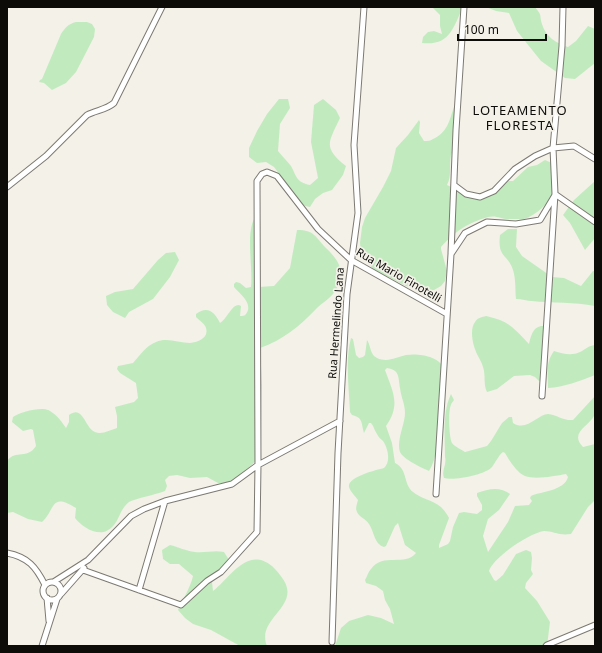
<svg xmlns="http://www.w3.org/2000/svg" width="602" height="653" font-family="'Noto Sans',sans-serif">
<style>
.green{fill:#c1ebbe}
.lines{fill:none;stroke-linecap:round;stroke-linejoin:round}
.street-casing{stroke:#7c7972;stroke-width:7}
.street{stroke:#fff;stroke-width:5}
.labels{text-anchor:middle;stroke-width:3.5;stroke-linejoin:round;paint-order:stroke}
.street-label{font-size:11px;fill:#0d0c09;stroke:#f4f1e9}
.quarter-label{font-size:13px;letter-spacing:1px;fill:#0d0c09;stroke:#f4f1e9}
</style>
<rect width="100%" height="100%" fill="#f4f1e9"/>
<path class="green" d="M432,7H463C453,28 450,46 422,43L423,37L428,32L434,31L442,34L440,26V15Z
M486,7H535C543,17 539,14 542,24C545,36 557,44 568,47L576,41L588,26L595,29V63L575,79L565,78L541,61L517,31L509,13L496,11Z
M76,22H87L92,24L95,29L94,37L76,72L66,83L52,90L44,83L39,82L40,80L42,79L61,34C65,28 68,24 76,22Z
M279,99H288L290,108L280,124L278,151C282,156 287,161 291,166C297,177 296,182 310,185L318,178L311,142L314,105L323,99L336,110L340,118C329,142 322,147 346,166L343,175L332,190L323,193L315,199L310,207L301,205L287,193L280,175L274,167L266,162L257,163L249,157V148L257,131L267,114Z
M454,107C460,121 460,132 455,146C454,149 452,152 451,155C449,165 452,176 447,185L462,192L482,198L496,185L504,181H513L528,167L537,165L545,160L554,164C553,173 555,184 553,192C550,203 535,216 524,219C519,219 513,219 509,219C500,219 497,215 488,217C467,223 456,231 441,247V249L447,271L445,281L441,286L434,290L424,291L406,286L373,269L361,252L360,243L362,227L365,218L383,187L391,171L396,148L408,135L419,120L420,122L419,133L424,141C428,141 430,141 433,139C448,132 449,121 454,107Z
M595,181V238L585,250L570,223L563,215L574,200Z
M254,219L256,222L258,287L274,286L290,268L297,230C315,230 315,237 326,248C331,253 337,259 339,265C342,274 339,288 333,294C328,300 322,303 317,308C300,326 283,340 260,348L262,385L261,448L259,458L243,473L234,480L223,483H218L207,477L190,478L177,475L169,476L165,480L167,486L165,491C155,495 137,498 129,502C120,509 120,518 114,525C102,540 84,529 75,518L76,508C50,492 56,509 42,522L28,519L13,512L7,513V461C16,449 27,460 36,446L33,430L31,429L23,431L12,422L13,417C21,412 42,406 50,411C57,415 62,422 66,428L69,422V415C83,404 85,428 95,432C102,435 110,430 117,428V416L115,407L134,402L138,398L136,383L120,373L117,369L118,366L133,363C140,355 146,346 156,342C167,337 179,343 190,343C198,342 209,338 206,328C205,324 199,320 196,317V314C208,305 215,313 220,323C228,318 231,305 239,305L241,306L240,316C245,316 246,315 248,310C250,301 240,294 234,287V284L236,282L240,283L246,288L251,287C253,268 246,235 254,219Z
M508,229H517L516,247L522,256L552,277L564,278L581,286L593,271H595V306C574,302 553,303 532,301C527,301 522,299 516,299C515,290 516,279 513,270C508,254 497,258 500,235Z
M175,252L179,260L170,277L153,299L129,312L125,318L113,312L107,305L106,296L115,292L133,289L158,260L166,253Z
M486,316C509,321 514,328 529,344C531,336 533,326 543,326C544,334 542,343 542,351C542,361 544,370 541,380L539,381L535,377L530,375L514,376L497,389L487,392C483,384 486,376 483,367C482,363 480,360 478,356C473,347 469,330 475,322C477,318 482,317 486,316Z
M351,338L353,339L356,355L359,358L363,357L365,355L367,340C371,346 370,355 377,358C388,363 396,357 406,355C418,353 441,356 444,370C446,383 439,395 438,409C438,413 439,417 439,421C439,436 437,459 429,471C422,468 403,459 400,452C396,441 405,424 405,413C405,404 401,397 400,388C398,377 400,370 387,368L385,370C393,392 401,405 386,426L392,443L395,463C408,469 403,484 413,492C421,499 433,500 441,507C444,510 447,514 449,518L439,545V548L448,544L450,541L453,527L459,513L464,512L477,514L482,510V505L477,496V493C488,489 500,486 510,494L499,510L488,519L483,536L488,552L508,522L515,506L529,505L532,501L530,498L531,496C542,491 564,491 568,477L566,474C555,476 535,480 525,476C517,473 509,460 505,453L503,452C498,456 496,462 492,467C485,475 454,481 444,478C441,471 447,465 445,457C445,437 442,413 451,394L454,400C453,402 451,403 451,405C448,410 449,438 452,443C455,447 461,449 465,452L487,446L491,441L502,423L509,417H512L513,423C527,432 538,414 548,414C557,415 564,421 573,420L595,396C595,401 597,411 594,416C589,426 569,433 583,447L595,444V500L588,507L571,534C559,536 553,531 544,531C529,533 493,558 489,571L494,580L496,581L503,575L516,554L526,550L531,552L532,558L531,570L533,574L526,583L525,588L537,601L550,622L547,646H335L341,628L349,621L368,615L381,618L394,624L390,609L385,600L383,591L376,586L366,583L365,580C367,577 368,572 371,569C383,552 405,567 416,553L405,545L398,523L395,526L386,546L384,547C374,544 374,531 369,524C366,519 359,517 357,512C355,508 357,504 358,500C355,496 350,491 349,487C347,477 376,470 384,468C391,462 388,448 383,441C381,439 378,437 377,434C374,430 374,426 371,423H369L364,433C361,422 363,418 352,415L350,412C349,389 345,359 351,338Z
M595,345V375C580,381 564,387 548,388C548,373 545,364 554,351C563,354 572,356 580,352C586,349 588,346 595,345Z
M170,545C178,547 186,551 195,552C205,553 214,550 224,552L229,560L212,582L213,591C231,577 247,546 272,566C275,569 278,572 280,575C306,606 255,617 267,646H270H240L211,630L193,624L185,618L178,610C183,598 190,589 193,576L179,564H170L163,559L162,550Z"/>
<g class="lines">
<g class="street-casing">
<path id="street" d="M454,185L466,194L480,197L494,191L515,169L535,156L553,148L574,146L595,159
M7,187L46,156L87,115C96,110 106,110 114,103L162,7
M555,194L595,222
M451,253L456,130L464,7
M542,396L555,194L553,148L562,46L563,7
M436,494L451,254L465,233L487,222L516,224L540,220L555,195
M7,553C28,557 36,567 45,585
M83,570L181,605L207,581L221,572L257,532L258,465L257,181L262,174L267,172L277,176L318,229L351,260L447,314
M55,581L88,560L131,516L144,509L165,501
M43 591a9 9 0 1 1 18 0a9 9 0 1 1-18 0Z
M139,590L165,501L232,484L258,465L340,421
M61,594L84,568
M47,598L49,621
M332,642L338,453L347,294L358,213L354,145L364,7
M42,646L57,599
M546,646L547,645L595,625"/>
</g>
<use href="#street" class="street"/>
</g>
<g class="labels">
<g class="street-label">
<text transform="translate(399 275) rotate(30)" y="4">Rua Mario Finotelli</text>
<text transform="translate(336 323) rotate(-86)" y="4">Rua Hermelindo Lana</text>
</g>
<g class="quarter-label">
<text x="520" y="115">LOTEAMENTO<tspan x="520" dy="15">FLORESTA</tspan></text>
</g>
</g>
<rect width="602" height="653" fill="none" stroke="#0d0c09" stroke-width="16"/>
<path d="M458 34v6h88v-6" fill="none" stroke="#0d0c09" stroke-width="2"/>
<text x="464" y="34" font-size="12" fill="#0d0c09" stroke="#f4f1e9" stroke-width="3" paint-order="stroke">100 m</text>
</svg>
